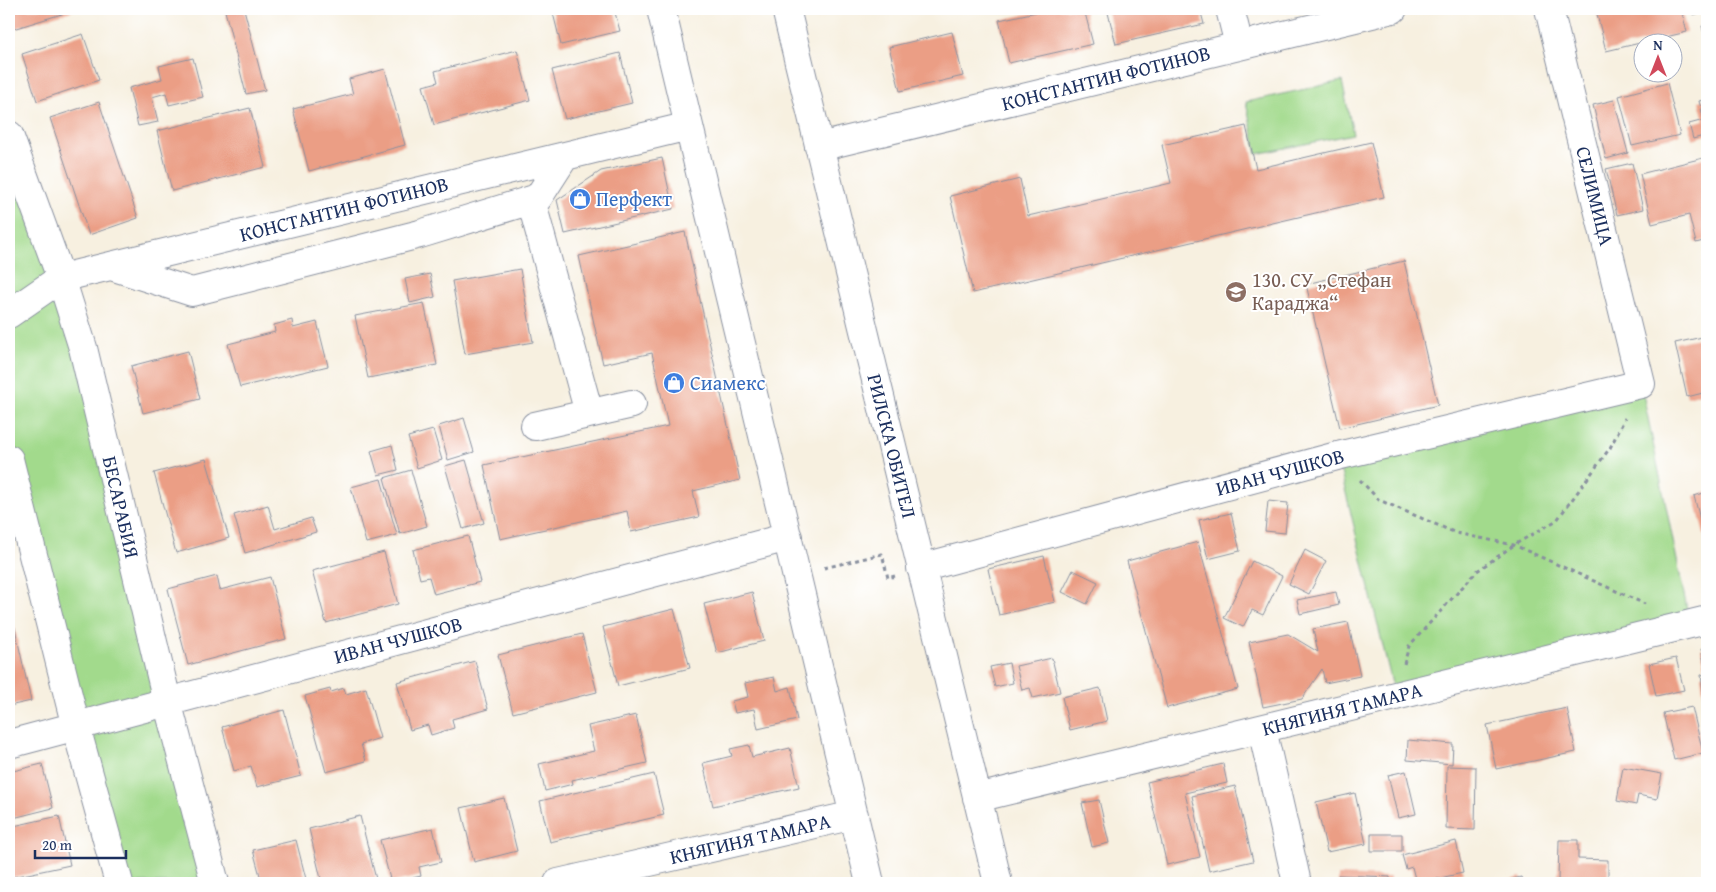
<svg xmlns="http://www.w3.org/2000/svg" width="1716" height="892" font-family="'Gentium Book Plus',serif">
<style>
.green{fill:#a2da8c;stroke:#5e8475}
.building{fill:#eb9e85}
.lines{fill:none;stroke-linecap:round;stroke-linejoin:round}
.minor-casing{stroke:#89909f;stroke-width:30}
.path{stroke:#89909f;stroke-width:3;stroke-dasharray:4 4;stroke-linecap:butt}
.minor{stroke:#fff;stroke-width:28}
.labels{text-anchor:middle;stroke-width:4;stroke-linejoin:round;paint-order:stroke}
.street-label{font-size:20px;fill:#1b2f5e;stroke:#fff}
.shop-label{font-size:20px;fill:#366cbe;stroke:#fff;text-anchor:start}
.education-label{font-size:20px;fill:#785e54;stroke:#fff;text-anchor:start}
</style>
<rect width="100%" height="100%" fill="#fff"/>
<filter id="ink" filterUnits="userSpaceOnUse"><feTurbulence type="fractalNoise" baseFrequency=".02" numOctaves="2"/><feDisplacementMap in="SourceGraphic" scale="10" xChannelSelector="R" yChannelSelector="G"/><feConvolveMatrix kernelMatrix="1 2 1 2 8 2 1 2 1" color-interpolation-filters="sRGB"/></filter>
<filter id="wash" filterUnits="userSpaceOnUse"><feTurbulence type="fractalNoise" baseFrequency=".0096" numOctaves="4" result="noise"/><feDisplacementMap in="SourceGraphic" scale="20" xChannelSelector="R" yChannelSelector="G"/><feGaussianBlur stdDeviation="1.12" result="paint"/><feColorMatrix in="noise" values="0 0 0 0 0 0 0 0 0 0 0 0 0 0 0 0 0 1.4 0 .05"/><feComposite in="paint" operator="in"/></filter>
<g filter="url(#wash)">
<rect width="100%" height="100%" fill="#f7f0e0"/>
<path class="green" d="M1342,81L1353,134L1257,154L1246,102Z
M9,135L61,278L215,883H119L9,459Z
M1641,384L1690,624L1395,696L1337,456Z"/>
<g id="blocks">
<path class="building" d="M9,9H78L13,29Z
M233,9H244L265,90L246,94L225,11Z
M552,9H614L620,31L561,45Z
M1050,9H1084L1093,44L1009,63L999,20Z
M1107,9H1200L1204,24L1116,44Z
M1600,9H1681L1687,32L1606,51L1596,10Z
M1692,9H1707V11L1693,15Z
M1707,24V46L1702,26Z
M952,32L963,76L900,91L889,47Z
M83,34L99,80L37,101L22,54Z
M517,50L530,100L434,125L423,86L438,82L435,71Z
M620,53L632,103L565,119L552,70Z
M193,58L203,97L169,105L166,93L152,97L158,122L138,126L129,88L162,79L159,66Z
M385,69L405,145L309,171L293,109L353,94L349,79Z
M1667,83L1680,135L1632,146L1619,96Z
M1707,99V135L1693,139L1689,124L1704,120L1699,101Z
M1614,100L1628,153L1606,159L1593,105Z
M99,102L138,218L89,235L50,118Z
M250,108L265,167L172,191L157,131Z
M1246,126L1256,169L1371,142L1384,197L973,293L950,196L1020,179L1028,216L1171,183L1162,145Z
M1707,157V240L1696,243L1689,215L1652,224L1640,174Z
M662,158L673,209L565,234L557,200L601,171Z
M1632,163L1643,209L1617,215L1606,169Z
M685,232L740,480L693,491L699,517L631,532L627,511L500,539L484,465L668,426L652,353L603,364L579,256Z
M1404,261L1438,405L1340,428L1306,284Z
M520,269L533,342L465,354L452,281Z
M430,274L435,297L410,303L405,279Z
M424,303L437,365L368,378L355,316Z
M292,320L293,328L317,322L328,366L240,387L228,344L275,332L274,325Z
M1707,336V392L1687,397L1675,343Z
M188,351L200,399L143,413L131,366Z
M464,418L474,452L448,460L439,426Z
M433,430L442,460L417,468L408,437Z
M392,445L398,470L378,475L371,451Z
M206,459L229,538L176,553L154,473Z
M466,460L484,523L463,529L445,466Z
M411,470L427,526L400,534L384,478Z
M381,479L397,535L366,543L351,487Z
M1707,492V546L1694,496Z
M1268,501L1288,503L1285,533L1265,531Z
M268,505L275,529L311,518L316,532L245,553L234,515Z
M1231,513L1240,551L1208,559L1199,520Z
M468,536L480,582L434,594L429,577L420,579L413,550Z
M1198,542L1238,689L1167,708L1127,561Z
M1305,550L1326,561L1309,594L1289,584Z
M384,552L398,604L326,623L312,571Z
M1044,556L1055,602L999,615L988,569Z
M1252,561L1282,576L1263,615L1252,610L1243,627L1224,618Z
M1073,570L1098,582L1087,604L1062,592Z
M217,576L220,590L270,577L286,639L188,665L168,589Z
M752,592L764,641L717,653L704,604Z
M1336,592L1339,605L1300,614L1297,600Z
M674,609L690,668L618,686L603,627Z
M12,615L31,701L9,706V616Z
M1348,622L1360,676L1325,683L1322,669L1302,699L1263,707L1249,642L1288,634L1318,652L1313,629Z
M582,634L597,692L513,713L498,655Z
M1707,648V671H1706L1701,649Z
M1052,658L1060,692L1033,698L1030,688L1022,690L1016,666Z
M1676,658L1684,690L1656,696L1649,664Z
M475,661L488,709L452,719L454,728L431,735L428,725L410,730L397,682Z
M1009,663L1013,683L995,687L990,667Z
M1707,674V716H1706L1701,675Z
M774,677L777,691L790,687L797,720L758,729L754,709L735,713L732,701L748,697L745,683Z
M344,688L346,694L366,688L380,738L361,744L366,761L326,772L305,696L330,689L331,692Z
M1100,688L1107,721L1070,730L1062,697Z
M1692,707L1703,753L1674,760L1663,713Z
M1567,708L1576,752L1496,769L1487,725Z
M284,710L301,776L257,787L251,766L234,771L222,727Z
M636,715L647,763L572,780L573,784L545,791L539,764L594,751L588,726Z
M1408,740L1453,744L1452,764L1407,760Z
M749,745L752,757L790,748L799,787L713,806L703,763L732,756L730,749Z
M42,764L53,808L9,819V772Z
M1223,764L1227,783L1185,793L1200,857L1167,865L1147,782Z
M1447,766L1476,767L1475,830L1446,829Z
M1623,767L1662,774L1657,799L1638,795L1636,805L1617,801Z
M1406,771L1416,814L1398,818L1388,775Z
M654,774L664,815L550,842L540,801Z
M1235,786L1253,861L1209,871L1192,796Z
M1355,793L1366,844L1327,852L1316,802Z
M504,798L517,851L474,862L461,808Z
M1099,800L1109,843L1092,847L1082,803Z
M59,816L70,865L9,878V827Z
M360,816L377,883H322L309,829Z
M433,828L441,862L419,867L421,876L391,883L380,840Z
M1371,834H1402V851H1371Z
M296,840L307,883H262L253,850Z
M1559,840H1578V859L1608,860V883H1570L1571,881H1558Z
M1456,841L1463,873L1416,883L1412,867L1406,869L1402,855Z
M1338,875L1390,877V883H1338Z
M1521,877L1523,883H1498Z"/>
</g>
</g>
<g filter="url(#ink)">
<use href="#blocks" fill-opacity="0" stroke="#89909f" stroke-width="1"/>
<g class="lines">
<g class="minor-casing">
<path id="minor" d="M661,9L870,883
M786,9L998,883
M1230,9L1239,45
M9,135L61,278L83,348L167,701L215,883
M819,147L1393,9
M531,200L589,413
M111,266L192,292L420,234L538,198L565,156
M9,314L61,278L689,126
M535,426L632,404
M9,459L76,727L119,883
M921,568L1337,456L1641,384L1549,9
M1262,729L1297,883
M9,744L788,537
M977,798L1707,620
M558,883L854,815"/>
</g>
<path class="path" d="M1360,480L1379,500L1456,533L1514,545L1645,604
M824,568L882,554L888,578L895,576
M1404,664L1409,646L1477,571L1514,545L1557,520L1610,448L1625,418"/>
<use href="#minor" class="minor"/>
</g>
</g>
<defs>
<g id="shop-disc" transform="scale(1.125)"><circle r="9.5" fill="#3f7fe0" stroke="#fff"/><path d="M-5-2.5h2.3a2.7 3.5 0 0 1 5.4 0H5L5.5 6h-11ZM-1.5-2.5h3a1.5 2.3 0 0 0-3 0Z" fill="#fff"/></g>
<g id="school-disc" transform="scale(1.125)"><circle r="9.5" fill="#8d6e63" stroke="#fff"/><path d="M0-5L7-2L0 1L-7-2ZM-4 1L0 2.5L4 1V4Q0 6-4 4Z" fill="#fff"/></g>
</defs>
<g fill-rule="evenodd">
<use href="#shop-disc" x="580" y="199"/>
<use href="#school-disc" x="1236" y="292"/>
<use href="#shop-disc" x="674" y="383"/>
</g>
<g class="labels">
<g class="street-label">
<text transform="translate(1106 78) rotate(-14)" y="7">КОНСТАНТИН ФОТИНОВ</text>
<text transform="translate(1595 196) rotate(76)" y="7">СЕЛИМИЦА</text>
<text transform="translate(344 209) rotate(-14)" y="7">КОНСТАНТИН ФОТИНОВ</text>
<text transform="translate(892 446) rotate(76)" y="7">РИЛСКА ОБИТЕЛ</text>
<text transform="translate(1280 472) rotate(-15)" y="7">ИВАН ЧУШКОВ</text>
<text transform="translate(121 507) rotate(77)" y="7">БЕСАРАБИЯ</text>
<text transform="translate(398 640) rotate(-15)" y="7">ИВАН ЧУШКОВ</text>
<text transform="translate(1342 709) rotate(-14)" y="7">КНЯГИНЯ ТАМАРА</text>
<text transform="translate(750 839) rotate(-13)" y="7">КНЯГИНЯ ТАМАРА</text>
</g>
<g class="shop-label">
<text x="596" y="206">Перфект</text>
<text x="690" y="390">Сиамекс</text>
</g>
<g class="education-label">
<text x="1252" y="287">130. СУ „Стефан<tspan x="1252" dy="23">Караджа“</tspan></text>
</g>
</g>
<rect width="1716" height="892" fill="none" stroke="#fff" stroke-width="30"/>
<g transform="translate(1658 58)"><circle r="24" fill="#ffffff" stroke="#a4acbf"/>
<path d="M0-4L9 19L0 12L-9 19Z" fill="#d1495b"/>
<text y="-8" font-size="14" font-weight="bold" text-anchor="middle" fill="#1b2f5e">N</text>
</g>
<path d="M35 850v8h91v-8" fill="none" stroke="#1b2f5e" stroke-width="2.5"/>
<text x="42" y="850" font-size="15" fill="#1b2f5e" stroke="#ffffff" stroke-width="4" paint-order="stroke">20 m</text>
</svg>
